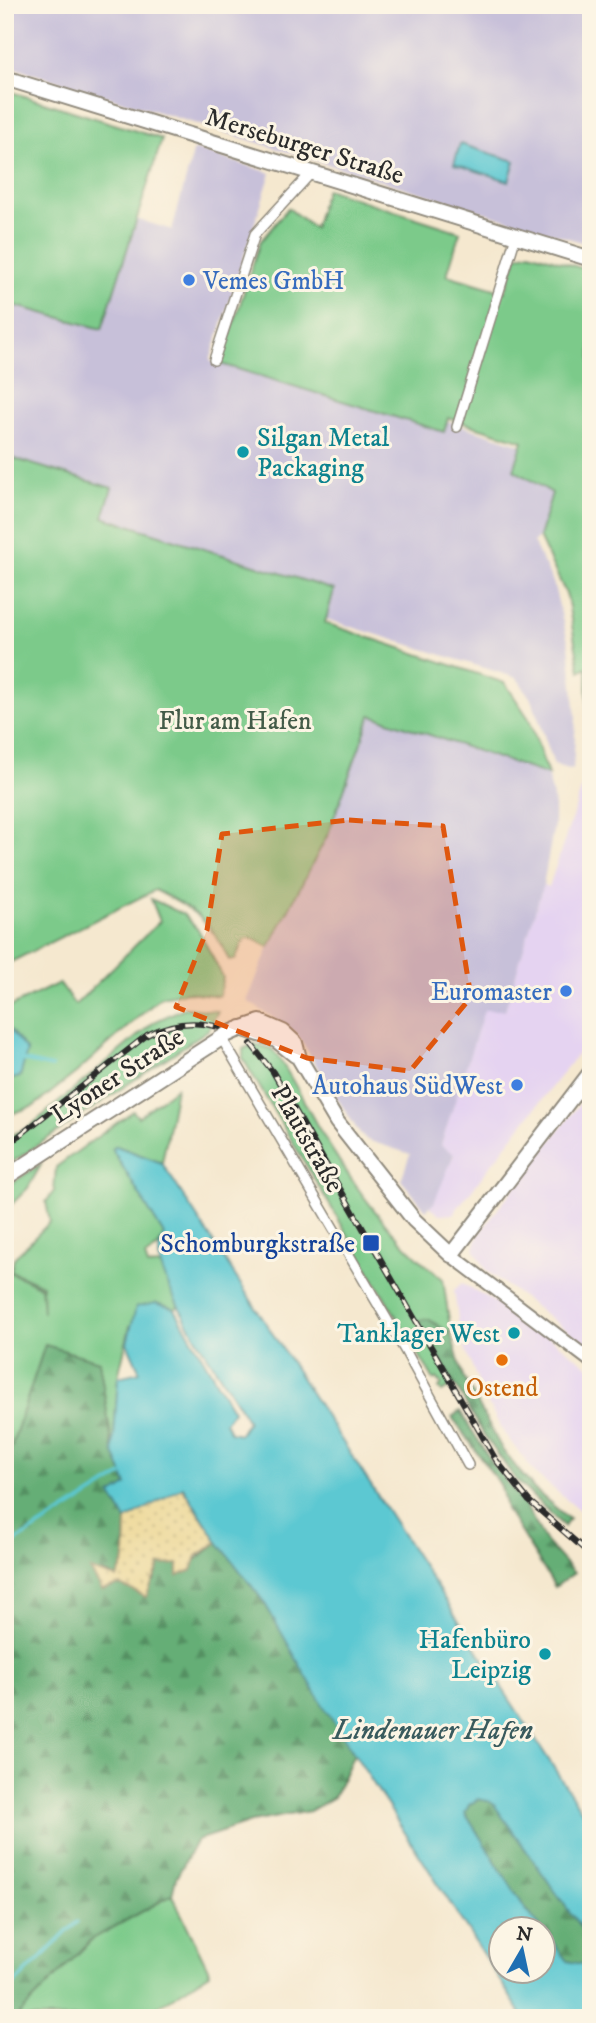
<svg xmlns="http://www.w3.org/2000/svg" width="596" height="2023" font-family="'IM FELL DW Pica',serif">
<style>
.built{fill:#e5d3f1}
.industrial{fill:#c7c0d9}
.green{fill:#7cca8a;stroke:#547a5a;stroke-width:2}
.forest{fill:url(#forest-firs);stroke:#486c50;stroke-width:2}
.sand{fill:url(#sand-dots);stroke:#8c8264;stroke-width:2}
.water{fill:#5bc8d2;stroke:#437a7e;stroke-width:2}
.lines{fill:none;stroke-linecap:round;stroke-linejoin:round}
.stream{stroke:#5bc8d2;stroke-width:3.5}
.street-casing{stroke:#908a7d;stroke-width:12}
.secondary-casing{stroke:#908a7d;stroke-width:16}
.primary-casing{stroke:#908a7d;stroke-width:18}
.street{stroke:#fff;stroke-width:9}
.secondary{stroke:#fff;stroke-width:12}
.primary{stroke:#fff;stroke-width:14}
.rail-casing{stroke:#2b2b2b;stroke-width:6}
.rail{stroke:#fcf5e5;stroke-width:3.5;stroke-dasharray:10;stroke-linecap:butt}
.primary-bridge-casing{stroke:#908a7d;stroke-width:18;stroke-linecap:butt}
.primary-bridge{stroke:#fff;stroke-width:14}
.marked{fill:#df570e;fill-opacity:0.2;stroke:#df570e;stroke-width:5;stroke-dasharray:14 9;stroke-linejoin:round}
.shop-dot{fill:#3f7fe0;stroke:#fcf5e5;stroke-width:2.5}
.culture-dot{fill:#0f9aa8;stroke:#fcf5e5;stroke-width:2.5}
.transit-dot{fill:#1a4fb4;stroke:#fcf5e5;stroke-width:2.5}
.food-dot{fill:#e8710a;stroke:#fcf5e5;stroke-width:2.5}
.labels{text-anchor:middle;stroke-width:6;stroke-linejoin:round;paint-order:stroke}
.street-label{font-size:26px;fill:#2b2b2b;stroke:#fcf5e5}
.shop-label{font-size:26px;fill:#366cbe;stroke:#fcf5e5;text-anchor:end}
.culture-label{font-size:26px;fill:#0d838f;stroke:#fcf5e5;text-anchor:end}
.park-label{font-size:26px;fill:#435b48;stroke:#fcf5e5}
.transit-label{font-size:26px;fill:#164399;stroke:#fcf5e5;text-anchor:end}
.food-label{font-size:26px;fill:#c56008;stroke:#fcf5e5}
.water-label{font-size:28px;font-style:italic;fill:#395a5d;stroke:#fcf5e5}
</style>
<defs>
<pattern id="forest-firs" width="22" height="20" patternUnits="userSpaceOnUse" patternTransform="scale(1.75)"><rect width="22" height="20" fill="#65ae76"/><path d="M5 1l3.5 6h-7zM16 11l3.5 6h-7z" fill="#538e61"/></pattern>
<pattern id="sand-dots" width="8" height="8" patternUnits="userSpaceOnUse" patternTransform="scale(1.75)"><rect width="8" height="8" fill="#eeda9e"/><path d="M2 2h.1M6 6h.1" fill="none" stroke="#cb8" stroke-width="1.8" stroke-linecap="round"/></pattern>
</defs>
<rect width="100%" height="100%" fill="#fcf5e5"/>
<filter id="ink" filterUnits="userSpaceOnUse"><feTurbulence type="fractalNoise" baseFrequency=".0143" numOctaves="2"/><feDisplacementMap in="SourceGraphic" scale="14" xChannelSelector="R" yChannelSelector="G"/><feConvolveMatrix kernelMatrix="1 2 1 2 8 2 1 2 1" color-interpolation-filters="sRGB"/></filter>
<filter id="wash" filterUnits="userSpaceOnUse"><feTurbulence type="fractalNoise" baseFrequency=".00686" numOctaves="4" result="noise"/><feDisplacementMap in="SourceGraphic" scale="28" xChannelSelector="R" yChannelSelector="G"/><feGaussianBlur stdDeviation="1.57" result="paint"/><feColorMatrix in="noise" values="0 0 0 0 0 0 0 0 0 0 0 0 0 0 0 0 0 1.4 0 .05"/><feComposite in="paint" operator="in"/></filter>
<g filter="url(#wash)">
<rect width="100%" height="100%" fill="#f5e8cf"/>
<path class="built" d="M591,760V1036L453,1214L439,1215L430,1206L454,1155L441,1145L484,1009L505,1010L543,885L549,887Z
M591,1089V1348L487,1271L474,1249L478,1235Z
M462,1283L529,1322L591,1368V1520L536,1474L504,1433L484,1396L461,1339L454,1290Z"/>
<path class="industrial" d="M5,5H591V245L5,65Z
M194,149L271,173L210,361L443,432L447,421L522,445L514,470L552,493L539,537L533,542L553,582L569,645L576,717L573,770L554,765L533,702L517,678L326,619L334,590L103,517L112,488L5,456V303L102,328L136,219L172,230Z
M371,714L548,775L554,802V825L543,885L505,1010H484L441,1145L454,1154L434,1203L426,1210L401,1180L410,1154L367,1140L358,1131L296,1033L247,1001L269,947L328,834Z"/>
<path class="green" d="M8,91L162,139L102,329L5,303V101Z
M326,189L460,232L447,275L505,292L517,256L530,252L591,271V725L588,723L587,667L580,671L567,596L539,537L552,493L514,470L523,441L448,418L444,432L221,364L260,242L288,208L314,228Z
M5,456L112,488L103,517L334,590L325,623L505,683L529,719L548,775L371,715L328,834L269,947L252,938L244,940L235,960H229C211,920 193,909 155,890L5,965Z
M151,899L183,914L199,931L223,977L219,996L188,992L161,997L77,1072L34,1106L5,1116V1081L20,1077L27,1051L5,1024V1005L8,1008L59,983L75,1005L160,921Z
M184,1008L218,1011L208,1030L5,1167V1138L28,1128L154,1022Z
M254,1044L272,1049C291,1073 303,1101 318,1127C352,1184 391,1239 443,1279L451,1334L428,1319L419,1320L455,1384L442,1392L439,1388L442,1385L437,1378L434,1380L243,1059V1049Z
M176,1088L162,1163L117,1146L112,1149L164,1235L158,1247L145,1257L148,1266L161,1265L180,1305L175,1309L156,1303L130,1326L118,1377L113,1450L99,1361L45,1345L5,1466V1270L41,1287L43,1313L42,1285L11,1271L14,1258L50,1222L46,1202L54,1191L56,1167L133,1111L138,1117Z
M42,1163L28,1188L5,1211V1188Z
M172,1895L210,1973L140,2018H16L92,1939Z"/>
<path class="forest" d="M428,1319L451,1334L463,1376L503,1451L534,1489L569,1519L564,1527L516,1480L484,1435L418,1320Z
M45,1345L99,1361L113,1450L127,1485L111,1495L126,1520L125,1560L117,1578L102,1571V1590L120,1585L154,1581L160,1564H178V1575L218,1542L264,1602L354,1754L334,1797L310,1811L251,1822L197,1840L176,1878L172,1895L92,1939L16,2018H5V1466Z
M460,1411L492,1463L525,1505L546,1542L574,1573L555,1587L506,1509L501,1486L452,1417Z
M478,1799L492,1801L588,1938L591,1966L567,1961L524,1907L465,1813L469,1805Z"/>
<path class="sand" d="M182,1487L218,1542L197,1556L192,1570L178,1576V1564L160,1565L146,1597L120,1585L102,1590L90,1570L117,1578L125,1560L126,1520Z"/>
<path class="water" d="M460,144L515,161L509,181L454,164Z
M5,1024L27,1051L20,1077L5,1081Z
M116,1146L162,1163L591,1825V1957L588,1938L492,1802L478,1799L469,1805L465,1813L524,1907L541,1928H502V1970H544V1931L567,1961L591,1966V2018H524L321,1702L264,1602L218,1542L183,1487L126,1520L111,1495L127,1485L113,1450L118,1377L140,1372L127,1343L136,1307L156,1303L175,1309L233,1411L225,1422L230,1432L240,1434L248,1421C222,1376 176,1313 161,1266C157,1254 159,1245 164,1235L112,1149Z"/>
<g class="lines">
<path class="stream" d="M21,1060L52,1067
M5,1548L122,1475
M5,1993L77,1922"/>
</g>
</g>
<g filter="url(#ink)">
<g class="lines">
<g class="street-casing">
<path id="street" d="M214,360L255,234L312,172
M457,427L516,236
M221,1037L406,1352L468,1465"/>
</g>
<g class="secondary-casing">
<path id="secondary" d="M451,1255L591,1361"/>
</g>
<g class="primary-casing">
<path id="primary" d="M5,78L591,259
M241,1028L275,1039L295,1055
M237,1030L260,1022L283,1032L295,1043L299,1058L337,1122L414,1220L451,1255L591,1072
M5,1178L226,1035"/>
</g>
<use href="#street" class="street"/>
<use href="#secondary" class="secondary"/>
<use href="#primary" class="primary"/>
<g class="rail-casing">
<path id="rail" d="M251,1044L273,1072L496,1460L529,1501L591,1555
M5,1147L147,1035C170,1023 194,1020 219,1027"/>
</g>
<use href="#rail" class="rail"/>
<g class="primary-bridge-casing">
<path id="primary-bridge" d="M226,1035L237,1030"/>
</g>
<use href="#primary-bridge" class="primary-bridge"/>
</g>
</g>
<path class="marked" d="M349,820L443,826L471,997L410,1071L307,1058L176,1007L207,930L222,834Z"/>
<g class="shop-dot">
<circle cx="189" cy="280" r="7"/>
<circle cx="566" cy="991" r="7"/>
<circle cx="517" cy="1085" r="7"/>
</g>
<g class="culture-dot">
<circle cx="243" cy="452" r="7"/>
<circle cx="514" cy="1333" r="7"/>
<circle cx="545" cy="1654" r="7"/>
</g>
<rect class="transit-dot" x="362" y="1234" width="18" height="18" rx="3.5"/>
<circle class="food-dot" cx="502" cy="1360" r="7"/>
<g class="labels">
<g class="street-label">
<text transform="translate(305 145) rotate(17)" y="9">Merseburger Straße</text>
<text transform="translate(117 1075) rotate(-33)" y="9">Lyoner Straße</text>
<text transform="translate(308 1138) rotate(60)" y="9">Plautstraße</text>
</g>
<g class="shop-label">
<text x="203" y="289" text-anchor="start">Vemes GmbH</text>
<text x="552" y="1000">Euromaster</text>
<text x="503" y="1094">Autohaus SüdWest</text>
</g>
<g class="culture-label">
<text x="257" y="446" text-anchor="start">Silgan Metal<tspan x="257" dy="30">Packaging</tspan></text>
<text x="500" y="1342">Tanklager West</text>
<text x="531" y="1648">Hafenbüro<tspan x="531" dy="30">Leipzig</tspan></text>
</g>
<g class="park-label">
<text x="235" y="729">Flur am Hafen</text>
</g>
<g class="transit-label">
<text x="355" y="1252">Schomburgkstraße</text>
</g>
<g class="food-label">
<text x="502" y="1396">Ostend</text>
</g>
<g class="water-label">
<text x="433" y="1739">Lindenauer Hafen</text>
</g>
</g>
<rect width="596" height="2023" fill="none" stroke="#fcf5e5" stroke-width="28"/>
<g transform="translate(522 1950) rotate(9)"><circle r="33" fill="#fcf5e5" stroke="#a8a49b" stroke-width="2"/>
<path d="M0-5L12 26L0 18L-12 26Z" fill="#1f6fb2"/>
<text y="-10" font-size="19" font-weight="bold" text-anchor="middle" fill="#2b2b2b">N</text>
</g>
</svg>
